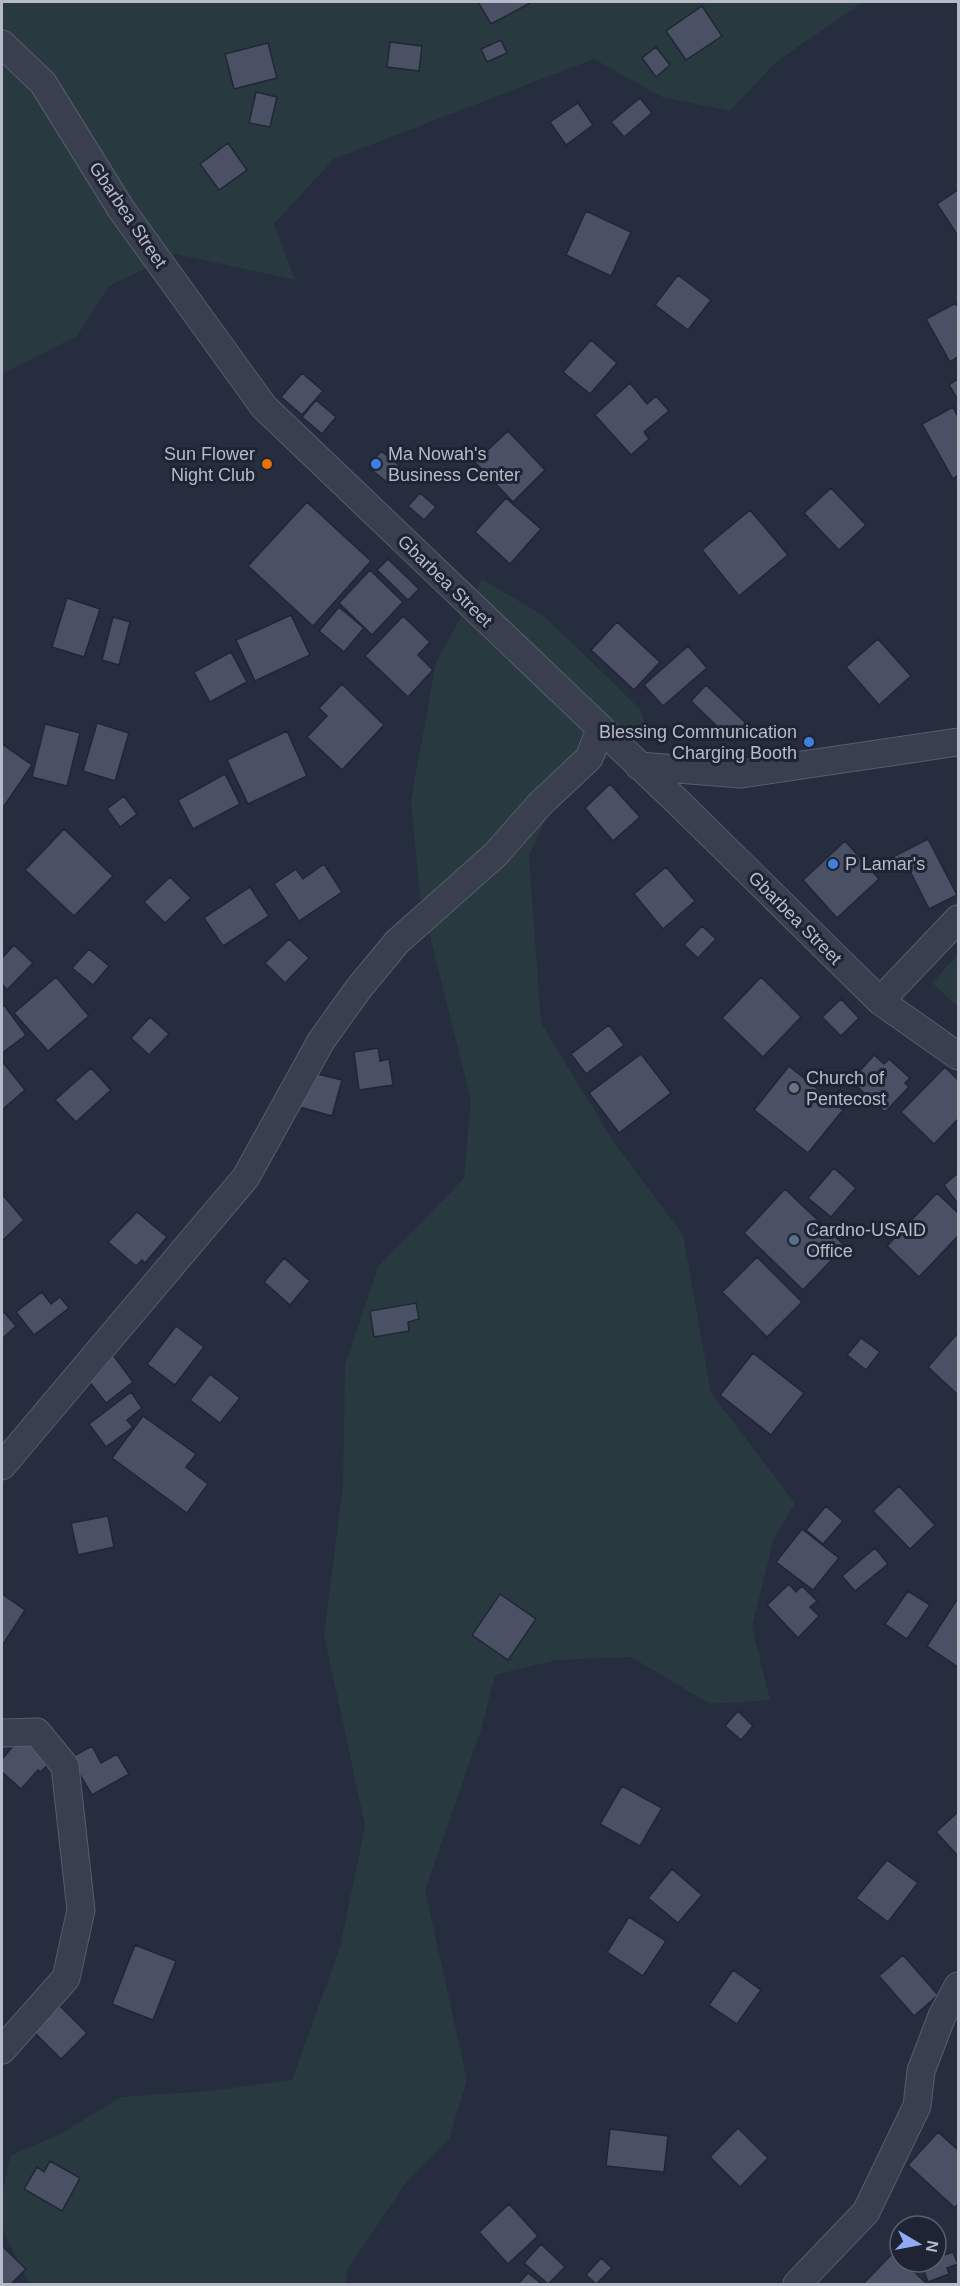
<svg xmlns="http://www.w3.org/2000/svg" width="960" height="2286" font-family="Helvetica,sans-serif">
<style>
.green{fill:#28393f}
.building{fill:#4a5164;stroke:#202635;stroke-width:1.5}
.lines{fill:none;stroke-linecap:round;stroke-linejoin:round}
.minor-casing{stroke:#575d6c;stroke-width:29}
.minor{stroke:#393f4e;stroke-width:27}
.food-dot{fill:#e8710a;stroke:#1e2433;stroke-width:2}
.shop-dot{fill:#3f7fe0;stroke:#1e2433;stroke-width:2}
.worship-dot{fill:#6b7280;stroke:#1e2433;stroke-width:2}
.service-dot{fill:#5c6f8a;stroke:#1e2433;stroke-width:2}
.labels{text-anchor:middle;stroke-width:6;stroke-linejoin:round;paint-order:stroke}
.street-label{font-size:18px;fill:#b6bbc9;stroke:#1e2433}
.poi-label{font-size:18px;fill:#b6bbc9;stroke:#1e2433;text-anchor:start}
</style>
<rect width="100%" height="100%" fill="#262d3e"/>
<path class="green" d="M2,2H863L776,62L730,111L662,97L594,59L334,159L274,224L295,280L176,254L109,286L77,336L2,374Z
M482,579L544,616L640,709L647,730L599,764L561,786L529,856L541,1023L613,1141L683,1235L711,1393L795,1503L773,1541L752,1627L770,1700L710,1704L631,1657L557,1660L495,1675L482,1727L425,1890L467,2080L449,2139L408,2180L347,2270L346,2284H30L2,2229V2197L10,2156L62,2133L121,2097L208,2091L292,2080L340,1947L365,1826L324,1635L343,1485L345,1365L378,1267L464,1178L471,1100L420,897L411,800L436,662Z
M958,954V1007L932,983Z"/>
<path class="building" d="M478,2H529L530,3L491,24Z
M702,6L722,36L686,60L666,31Z
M501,40L507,53L487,62L481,49Z
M390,42L422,46L419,71L387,67Z
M268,43L277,78L234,89L225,54Z
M656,47L670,65L656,77L642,58Z
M256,92L277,97L270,127L249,123Z
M640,98L652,113L624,137L611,122Z
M578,103L593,125L566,145L550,122Z
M228,143L247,170L219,190L200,164Z
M958,190V236L937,204Z
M586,211L631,232L611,276L566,255Z
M678,275L711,300L688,330L655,305Z
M956,303L958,308V357L950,362L926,319Z
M591,340L617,363L590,394L563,372Z
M302,373L323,391L302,415L281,397Z
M958,379V400L949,385Z
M630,383L647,404L656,396L669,411L644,432L649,439L631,455L595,415Z
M316,400L336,417L322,434L302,417Z
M953,407L958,417V475L953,479L922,424Z
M508,431L545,470L513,502L475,462Z
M381,451L400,466L388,483L368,467Z
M831,488L866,525L839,550L804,513Z
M420,493L436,507L424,520L408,506Z
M506,498L541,529L510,564L475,532Z
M307,502L371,561L313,626L248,566Z
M750,510L788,555L739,596L702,550Z
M388,559L419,589L408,600L377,570Z
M370,570L403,602L372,635L339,603Z
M67,598L100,609L84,657L52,647Z
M339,607L364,628L344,652L319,631Z
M291,615L310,655L255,681L236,640Z
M403,616L430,642L418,655L433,670L408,697L365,656Z
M113,617L130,622L119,665L102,660Z
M617,622L660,662L634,690L591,650Z
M878,639L911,676L879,705L846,667Z
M688,646L707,668L663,706L644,685Z
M231,652L247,682L210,702L194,672Z
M342,684L384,725L342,770L307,737L327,716L319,708Z
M706,685L749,726L734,743L691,701Z
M97,723L129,733L115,781L83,771Z
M45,724L80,733L67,786L32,777Z
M287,731L307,776L248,804L227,760Z
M2,744L32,765L2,809Z
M225,774L240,804L193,829L178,800Z
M610,784L640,817L613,841L585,808Z
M124,796L137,814L120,827L107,809Z
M64,829L113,876L74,916L25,870Z
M928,839L957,895L929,909L906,863L886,873L881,863Z
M845,841L879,879L837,918L803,880Z
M324,864L342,892L299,921L274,884L296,869L303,879Z
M666,867L695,901L663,929L634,894Z
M170,877L191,898L165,923L144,902Z
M250,887L269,916L223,946L204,918Z
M702,926L716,939L698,958L684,945Z
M289,939L309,958L285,983L265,963Z
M14,945L33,963L7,990L2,984V958Z
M89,949L109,966L93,985L72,968Z
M56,977L89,1016L48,1051L14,1013Z
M761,977L801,1017L763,1057L722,1018Z
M841,999L859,1018L841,1036L822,1017Z
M4,1005L26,1035L2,1053V1007Z
M150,1017L169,1034L149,1055L131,1038Z
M609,1025L624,1045L586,1074L571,1054Z
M378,1048L380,1061L389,1059L393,1085L359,1090L354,1052Z
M641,1054L671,1093L619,1133L589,1093Z
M874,1055L884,1064L889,1059L910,1078L905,1083L909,1087L885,1112L851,1081Z
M2,1061L25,1090L2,1110Z
M789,1066L843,1110L808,1153L754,1110Z
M945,1067L958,1080V1119L934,1144L901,1112Z
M91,1068L111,1090L76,1122L55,1100Z
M305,1071L342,1080L332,1116L296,1106Z
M834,1168L856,1188L831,1217L808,1198Z
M958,1173V1204L944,1185Z
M785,1189L845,1246L803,1290L744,1233Z
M937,1193L958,1213V1236L919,1277L887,1246Z
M2,1194L24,1220L2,1241Z
M137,1212L167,1237L145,1263L142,1260L136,1266L108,1242Z
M757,1257L802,1302L767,1337L722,1292Z
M284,1258L310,1281L290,1305L264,1282Z
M42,1292L51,1304L60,1297L69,1308L34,1335L16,1312Z
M416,1303L419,1319L408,1322L409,1331L374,1337L370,1311Z
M2,1310L16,1326L2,1339Z
M176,1326L204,1347L175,1385L147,1364Z
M956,1335L958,1337V1395L928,1367Z
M861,1338L880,1352L866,1370L847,1355Z
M753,1353L804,1393L771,1435L720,1395Z
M113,1355L133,1382L106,1403L85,1376Z
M210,1374L240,1398L220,1423L190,1400Z
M131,1392L142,1408L127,1420L133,1427L106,1447L89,1424Z
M143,1416L196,1454L186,1467L208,1484L187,1513L112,1458Z
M899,1486L935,1525L910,1549L873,1511Z
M826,1506L843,1521L823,1544L806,1530Z
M108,1516L114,1547L78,1555L71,1523Z
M802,1529L839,1558L813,1590L776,1562Z
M875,1548L888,1564L855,1591L842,1576Z
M789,1584L796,1592L802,1586L817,1601L810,1607L819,1616L798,1638L767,1605Z
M908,1591L930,1605L907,1639L885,1624Z
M2,1594L25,1610L2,1646Z
M500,1594L536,1619L508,1660L472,1635Z
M958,1598V1667L927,1646Z
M738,1711L753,1726L741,1740L725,1726Z
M22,1736L50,1762L41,1772L38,1770L21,1789L2,1772V1759Z
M92,1746L101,1763L117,1754L129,1774L92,1795L70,1758Z
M622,1786L662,1808L640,1846L600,1824Z
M958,1812V1856L936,1832Z
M887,1860L918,1883L888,1922L856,1898Z
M672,1869L702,1895L678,1923L648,1898Z
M629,1917L666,1941L643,1976L607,1952Z
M135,1945L176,1961L153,2020L112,2004Z
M903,1955L938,1995L914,2016L879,1976Z
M733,1970L761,1990L737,2024L709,2005Z
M57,2003L87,2033L61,2059L31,2029Z
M738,2128L768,2158L740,2187L710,2157Z
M610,2129L668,2136L664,2172L606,2166Z
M938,2132L958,2150V2204L955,2208L908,2165Z
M50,2161L80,2178L62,2211L24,2189L37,2167L44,2172Z
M509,2204L538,2236L508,2264L479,2232Z
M541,2244L565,2267L548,2284L524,2263Z
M2,2246L26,2269L11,2284H2Z
M939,2250L941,2256L953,2252L958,2264L947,2268L949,2274L928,2282L921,2262H936V2251Z
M894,2252L900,2262H904L927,2284H863Z
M601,2258L612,2268L596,2284L586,2275Z
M528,2273L542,2284H518Z"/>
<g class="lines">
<g class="minor-casing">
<path id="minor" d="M2,44L43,83L121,209L264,407L681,805L880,1001L958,1056
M639,766L741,774L958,742
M880,1001L958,919
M2,1466L246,1177L321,1041L359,988L397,942L496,854L540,804L589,758L600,730
M2,1733L37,1732L65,1766L81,1910L66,1978L2,2050
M797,2284L866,2212L917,2106L921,2071L942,2016L958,1986"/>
</g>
<use href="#minor" class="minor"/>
</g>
<circle class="food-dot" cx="267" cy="464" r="6"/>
<g class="shop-dot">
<circle cx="376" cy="464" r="6"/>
<circle cx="809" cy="742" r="6"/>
<circle cx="833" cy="864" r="6"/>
</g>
<circle class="worship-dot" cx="794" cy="1088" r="6"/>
<circle class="service-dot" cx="794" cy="1240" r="6"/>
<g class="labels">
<g class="street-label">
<text transform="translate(128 215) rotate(56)" y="6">Gbarbea Street</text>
<text transform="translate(445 581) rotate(44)" y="6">Gbarbea Street</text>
<text transform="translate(795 918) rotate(45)" y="6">Gbarbea Street</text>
</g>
<g class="poi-label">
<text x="255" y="460" text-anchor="end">Sun Flower<tspan x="255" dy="21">Night Club</tspan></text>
<text x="388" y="460">Ma Nowah's<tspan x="388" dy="21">Business Center</tspan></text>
<text x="797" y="738" text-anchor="end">Blessing Communication<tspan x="797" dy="21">Charging Booth</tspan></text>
<text x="845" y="870">P Lamar's</text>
<text x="806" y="1084">Church of<tspan x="806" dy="21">Pentecost</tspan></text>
<text x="806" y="1236">Cardno-USAID<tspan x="806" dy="21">Office</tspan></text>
</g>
</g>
<rect width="960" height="2286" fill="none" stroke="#b6bbc9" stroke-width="6"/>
<g transform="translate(918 2244) rotate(100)"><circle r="28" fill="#1e2433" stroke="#5b606f" stroke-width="1.5"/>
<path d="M0-4.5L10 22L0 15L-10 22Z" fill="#90aaf3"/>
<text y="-9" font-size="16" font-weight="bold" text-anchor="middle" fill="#b6bbc9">N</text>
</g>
</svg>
